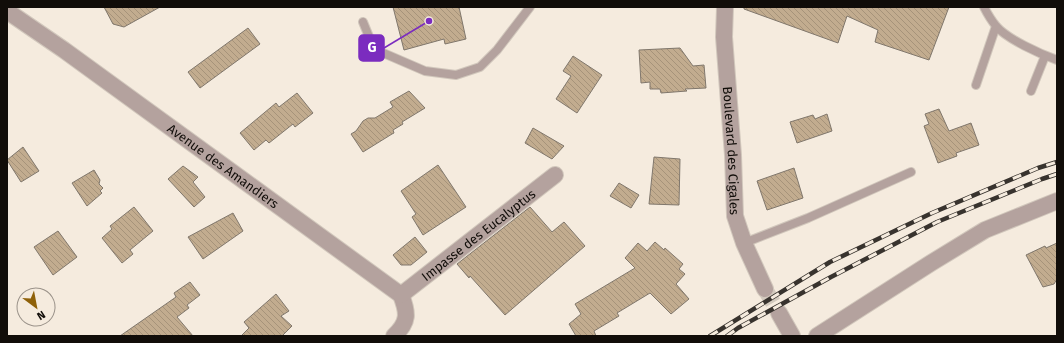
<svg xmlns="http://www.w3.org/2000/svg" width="1064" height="343" font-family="'Fira Sans',sans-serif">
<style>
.building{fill:url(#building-back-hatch);stroke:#80776c}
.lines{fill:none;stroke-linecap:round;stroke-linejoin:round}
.street-tunnel{stroke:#d3cabe;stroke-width:16;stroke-dasharray:16 8;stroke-linecap:butt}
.lane-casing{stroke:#d1c7bc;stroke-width:10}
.street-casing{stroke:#d1c7bc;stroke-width:18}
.lane{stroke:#b4a29e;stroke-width:8}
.street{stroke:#b4a29e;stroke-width:16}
.rail-casing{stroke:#38332e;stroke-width:4.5}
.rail{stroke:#f5ebde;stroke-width:3;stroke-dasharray:9;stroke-linecap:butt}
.labels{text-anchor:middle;stroke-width:3;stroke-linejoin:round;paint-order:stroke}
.street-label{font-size:13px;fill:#110d09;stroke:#f5ebde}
.leader{fill:none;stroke:#7b2cbf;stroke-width:1.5}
.callout-dot{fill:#7b2cbf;stroke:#f5ebde;stroke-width:1.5}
.callout{fill:#7b2cbf;stroke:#7b2cbf;stroke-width:1.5}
.callout-label{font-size:14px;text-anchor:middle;font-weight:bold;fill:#fff}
</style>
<defs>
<pattern id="building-back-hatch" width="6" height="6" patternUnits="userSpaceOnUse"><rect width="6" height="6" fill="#c2ac8f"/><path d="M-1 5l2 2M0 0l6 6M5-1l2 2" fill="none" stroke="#a6937a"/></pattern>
</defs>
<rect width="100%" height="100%" fill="#f5ebde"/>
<path class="building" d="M104,7H160L124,27L113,24Z
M393,7H459L466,39L445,44L444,39L404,50Z
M744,7H949L929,60L875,42L878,30L847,16L838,43L744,9Z
M248,28L260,44L200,88L188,72Z
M680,48L693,66L704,65L706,88L685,89L687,91L661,93L660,89H650V82L641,83L639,50Z
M573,56L602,75L577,113L556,99L571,76L563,71Z
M409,91L425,108L402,122L403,124L393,130L394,133L392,134L363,152L351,134L356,131L363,121L368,118H375L393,107L390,102Z
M297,93L313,113L295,127L293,124L269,143L266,140L254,150L240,133L276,103L279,107Z
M939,109L949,131L971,123L979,145L956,153L957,156L938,163L924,126L929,124L925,114Z
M827,114L832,131L797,143L790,122L813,115L815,119Z
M533,128L564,146L552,159L525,143Z
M23,147L39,171L21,182L7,160Z
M654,157L680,159L679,205L649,204Z
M438,165L466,207L423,235L412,217L416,214L401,191Z
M183,166L198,177L193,182L205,197L194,207L168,179Z
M794,168L803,198L767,210L757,181Z
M94,170L100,180L99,184L103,188L100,191L102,193L87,206L72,183Z
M619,183L639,195L631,208L610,196Z
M134,207L153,231L130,250L133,254L122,263L102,238L112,229L110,226Z
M530,207L552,232L564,222L585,246L505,315L470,276L469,278L457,264Z
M233,213L243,231L203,259L188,237Z
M58,231L77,257L53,275L34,247Z
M415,237L427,252L411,265H401L393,255Z
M655,242L664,250L665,248L683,264L679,269L685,274L676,284L689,299L671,314L650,293L617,313L619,316L594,331L596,336H576L569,324L581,314L575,304L635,268L625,258L638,243L647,251Z
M1057,243V279L1054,284L1043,287L1026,255L1045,246L1046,248Z
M190,282L200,295L187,305L189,308L177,317L193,336H120L176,297L174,293Z
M276,294L289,311L281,316L292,326L282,336H241L249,328L244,322Z"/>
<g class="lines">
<path class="street-tunnel" d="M765,289L779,313"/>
<g class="lane-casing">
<path id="lane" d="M984,7C987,13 991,20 996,26C1007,39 1040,54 1057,60
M363,22L374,49L425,71L456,75L480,67L497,50L530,7
M976,85L996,26
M1031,91L1045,56
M744,243L808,218L911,172"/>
</g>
<g class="street-casing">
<g id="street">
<path id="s1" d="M725,7L724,37L733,155L735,216L744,243L765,289"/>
<path id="s2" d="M7,11L64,50L401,295C408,313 409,322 394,336"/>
<path id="s3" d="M401,295L555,175"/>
<path d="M779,313L792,336"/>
<path d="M817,336L931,263L985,230L1057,201"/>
</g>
</g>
<use href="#lane" class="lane"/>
<use href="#street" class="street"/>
<g class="rail-casing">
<path id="rail" d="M710,336L830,262L932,213L1038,168L1057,162
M727,336L738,328L831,277L937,222L1042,179L1057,174"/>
</g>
<use href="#rail" class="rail"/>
</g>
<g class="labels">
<g class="street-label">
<text dy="5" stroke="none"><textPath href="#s1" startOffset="144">Boulevard des Cigales</textPath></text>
<text dy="5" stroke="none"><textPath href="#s2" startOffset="266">Avenue des Amandiers</textPath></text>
<text dy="5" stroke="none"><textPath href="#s3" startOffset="98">Impasse des Eucalyptus</textPath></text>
</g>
</g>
<path class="leader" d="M429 21L384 48"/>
<circle class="callout-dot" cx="429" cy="21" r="4"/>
<rect class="callout" x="359" y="35" width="25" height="26" rx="4"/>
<g class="callout-label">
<text x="372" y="52">G</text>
</g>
<rect width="1064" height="343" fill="none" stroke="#110d09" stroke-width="16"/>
<g transform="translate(36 307) rotate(148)"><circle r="19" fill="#f5ebde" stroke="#9a9289"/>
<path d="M0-3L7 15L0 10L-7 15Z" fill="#8f6109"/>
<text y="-6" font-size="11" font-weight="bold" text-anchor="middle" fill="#110d09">N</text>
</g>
</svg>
